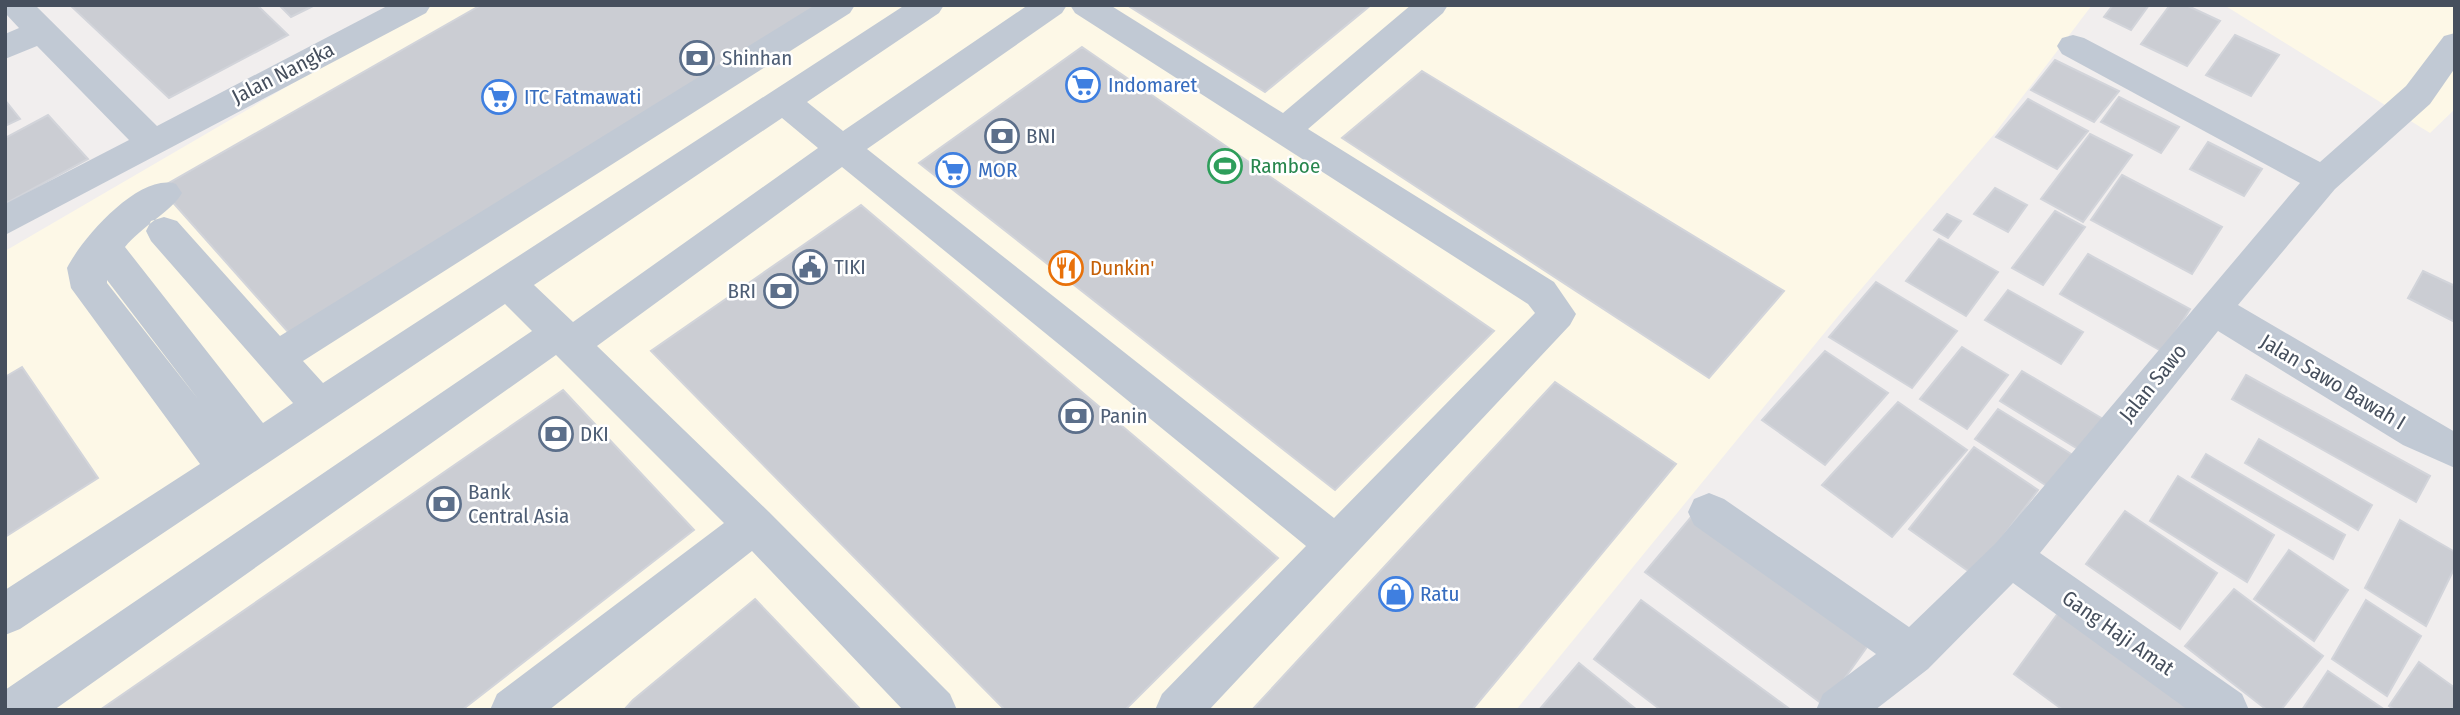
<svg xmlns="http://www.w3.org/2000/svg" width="2460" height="715" font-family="'Fira Sans Condensed',sans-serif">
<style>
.commercial{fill:#fdf8e7}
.building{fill:#cbcdd3;stroke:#d2d4da;stroke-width:2}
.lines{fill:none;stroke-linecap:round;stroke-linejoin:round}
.minor{fill:#c1c9d4;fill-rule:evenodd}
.labels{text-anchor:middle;stroke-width:5;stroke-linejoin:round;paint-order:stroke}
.service-label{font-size:21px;fill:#4e5e75;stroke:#fff;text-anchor:start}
.street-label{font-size:21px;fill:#464f5d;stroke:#fff}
.shop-label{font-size:21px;fill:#366cbe;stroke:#fff;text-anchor:start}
.leisure-label{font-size:21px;fill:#27864d;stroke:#fff;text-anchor:start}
.food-label{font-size:21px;fill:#c56008;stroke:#fff;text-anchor:start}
</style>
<rect width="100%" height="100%" fill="#f1eeee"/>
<path class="commercial" d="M427,5H2092L1995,133L1844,309L1516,710H5V251Z
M2224,5H2455V109L2430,133Z"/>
<path class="building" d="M75,5H257L288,35L169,98L72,7Z
M279,5H315L291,17Z
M481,5H820L297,342L160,188Z
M1127,5H1371L1265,92Z
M2113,5H2149L2131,30L2104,17Z
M2170,5H2186L2220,21L2187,66L2141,44Z
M2235,35L2279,55L2251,96L2206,75Z
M1082,47L1494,331L1335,490L919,163Z
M2055,60L2119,91L2094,122L2031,90Z
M1422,71L1784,291L1709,378L1342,138Z
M2119,97L2179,127L2161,153L2101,122Z
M2028,99L2088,131L2057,169L1996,137Z
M5,100L20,119L5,126Z
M48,115L88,159L5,204V138Z
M2090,134L2132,155L2083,222L2041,199Z
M2208,142L2262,169L2244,196L2190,169Z
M2122,175L2222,227L2192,274L2091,220Z
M1995,188L2027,205L2008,232L1974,214Z
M861,205L1278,558L1125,710H1005L651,351Z
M2055,211L2085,227L2043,285L2012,268Z
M1947,214L1961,221L1948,238L1934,230Z
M1939,239L1998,272L1966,316L1906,281Z
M2088,254L2190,309L2163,352L2060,294Z
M2423,271L2455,286V322L2408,298Z
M1876,282L1957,331L1912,388L1829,337Z
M2008,290L2083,332L2061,364L1985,320Z
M1962,347L2008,375L1967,429L1920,399Z
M1825,351L1888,393L1825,465L1762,420Z
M22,367L98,478L5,537V377Z
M2022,371L2108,422L2086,454L2000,401Z
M2246,375L2430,476L2416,502L2232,399Z
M1555,382L1676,464L1472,710H1252Z
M563,390L694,530L462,710H100Z
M1898,402L1967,450L1892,537L1822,485Z
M1998,409L2076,457L2053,490L1975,439Z
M2259,439L2372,505L2358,530L2245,463Z
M1974,447L2038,490L1974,575L1909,529Z
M2206,454L2345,535L2333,559L2192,477Z
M2178,476L2274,535L2247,582L2150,521Z
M1696,511L1874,637L1825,706L1645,572Z
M2125,511L2217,573L2180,629L2086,564Z
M2400,520L2455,552V567L2426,626L2365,588Z
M2289,550L2348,590L2314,641L2254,599Z
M2234,589L2323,656L2281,710H2267L2185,646Z
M755,599L861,710H624L633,700Z
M1641,600L1791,710H1661L1594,659Z
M2366,600L2421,636L2387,696L2332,659Z
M2059,612L2193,710H2063L2014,674Z
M2419,662L2455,688V710H2395L2389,706Z
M1579,663L1637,710H1539Z
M2328,671L2385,710H2302Z"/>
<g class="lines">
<path class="minor" d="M5,5H35L157,126L389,5H431L426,13L5,235V204L129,140L37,46L5,59V34L19,28L5,13Z
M815,5H855L850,13L303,361L323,383L905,5H944L939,13L807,102L843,131L1028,5H1067L1062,13L867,149L1334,518L1535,313L1528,304L1075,13L1070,5H1110L1283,113L1411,5H1448L1443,13L1308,129L1554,282L1576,314L1570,325L1209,710H1155L1162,694L1306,546L842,167L597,346L769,512L950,694L957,710H903L752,551L549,710H490L497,694L724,523L556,355L54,710H5V690L532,331L505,304L20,629L5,635V590L200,464L71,288L67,268C82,238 140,172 176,184L182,193C172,211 141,227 125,247L263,423L293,403L151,241L146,231L151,221L164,217L177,221L280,336ZM782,118L818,148L573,322L534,285ZM107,280L198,399L107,283Z
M2455,33V68L2430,104L2335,189L2238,305L2455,432V468L2403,445L2218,331L2040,553L2242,694L2249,710H2188L2013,583L1928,669L1875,710H1816L1823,694L1876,654L1694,525L1688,512L1694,499L1709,493L1724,499L1909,627L1996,543L2300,183L2062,54L2057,46L2062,38L2073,35L2084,38L2320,162L2406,86L2444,36Z"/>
</g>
<defs>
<g id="bank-ring" transform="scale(1.75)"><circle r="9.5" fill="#fff" stroke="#5c6f8a" stroke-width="1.5"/><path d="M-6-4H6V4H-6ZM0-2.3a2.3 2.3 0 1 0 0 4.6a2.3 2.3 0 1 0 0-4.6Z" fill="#5c6f8a"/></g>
<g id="supermarket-ring" transform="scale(1.75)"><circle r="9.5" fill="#fff" stroke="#3f7fe0" stroke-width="1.5"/><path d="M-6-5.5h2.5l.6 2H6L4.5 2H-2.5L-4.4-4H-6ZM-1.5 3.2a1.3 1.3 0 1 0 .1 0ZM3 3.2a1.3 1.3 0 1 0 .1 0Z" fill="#3f7fe0"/></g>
<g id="stadium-ring" transform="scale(1.75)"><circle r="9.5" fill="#fff" stroke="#2e9e5b" stroke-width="1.5"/><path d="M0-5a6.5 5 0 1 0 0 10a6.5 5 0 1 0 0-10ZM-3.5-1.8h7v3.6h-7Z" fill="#2e9e5b"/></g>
<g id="civic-ring" transform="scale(1.75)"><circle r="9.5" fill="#fff" stroke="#5c6f8a" stroke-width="1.5"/><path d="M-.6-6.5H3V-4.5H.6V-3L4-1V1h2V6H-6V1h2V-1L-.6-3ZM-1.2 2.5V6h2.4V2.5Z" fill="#5c6f8a"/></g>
<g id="restaurant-ring" transform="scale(1.75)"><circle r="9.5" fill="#fff" stroke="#e8710a" stroke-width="1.5"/><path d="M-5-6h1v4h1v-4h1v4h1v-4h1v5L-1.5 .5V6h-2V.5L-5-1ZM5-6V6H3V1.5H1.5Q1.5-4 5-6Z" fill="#e8710a"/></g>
<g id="shop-ring" transform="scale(1.75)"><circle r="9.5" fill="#fff" stroke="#3f7fe0" stroke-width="1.5"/><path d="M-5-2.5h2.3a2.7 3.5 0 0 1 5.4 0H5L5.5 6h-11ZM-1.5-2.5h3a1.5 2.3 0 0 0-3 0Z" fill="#3f7fe0"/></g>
</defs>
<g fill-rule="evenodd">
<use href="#bank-ring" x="697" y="58"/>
<use href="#supermarket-ring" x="1083" y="85"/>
<use href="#supermarket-ring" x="499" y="97"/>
<use href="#bank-ring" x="1002" y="136"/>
<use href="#stadium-ring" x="1225" y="166"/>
<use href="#supermarket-ring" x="953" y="170"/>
<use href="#civic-ring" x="810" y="267"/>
<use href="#restaurant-ring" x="1066" y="268"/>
<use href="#bank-ring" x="781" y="291"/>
<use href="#bank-ring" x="1076" y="416"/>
<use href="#bank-ring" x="556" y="434"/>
<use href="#bank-ring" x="444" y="504"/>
<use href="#shop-ring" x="1396" y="594"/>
</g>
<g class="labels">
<g class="service-label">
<text x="722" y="65">Shinhan</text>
<text x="1026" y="143">BNI</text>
<text x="834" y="274">TIKI</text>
<text x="756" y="298" text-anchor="end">BRI</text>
<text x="1100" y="423">Panin</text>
<text x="580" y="441">DKI</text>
<text x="468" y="499">Bank<tspan x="468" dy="24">Central Asia</tspan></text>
</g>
<g class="street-label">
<text transform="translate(283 73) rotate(-27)" y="7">Jalan Nangka</text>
<text transform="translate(2333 382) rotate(31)" y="7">Jalan Sawo Bawah I</text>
<text transform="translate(2153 383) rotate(-51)" y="7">Jalan Sawo</text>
<text transform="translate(2118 633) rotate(35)" y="7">Gang Haji Amat</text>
</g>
<g class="shop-label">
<text x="1108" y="92">Indomaret</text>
<text x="524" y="104">ITC Fatmawati</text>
<text x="978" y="177">MOR</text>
<text x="1420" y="601">Ratu</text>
</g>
<g class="leisure-label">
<text x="1250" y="173">Ramboe</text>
</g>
<g class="food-label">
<text x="1090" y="275">Dunkin'</text>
</g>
</g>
<rect width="2460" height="715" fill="none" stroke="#464f5d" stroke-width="14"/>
</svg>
